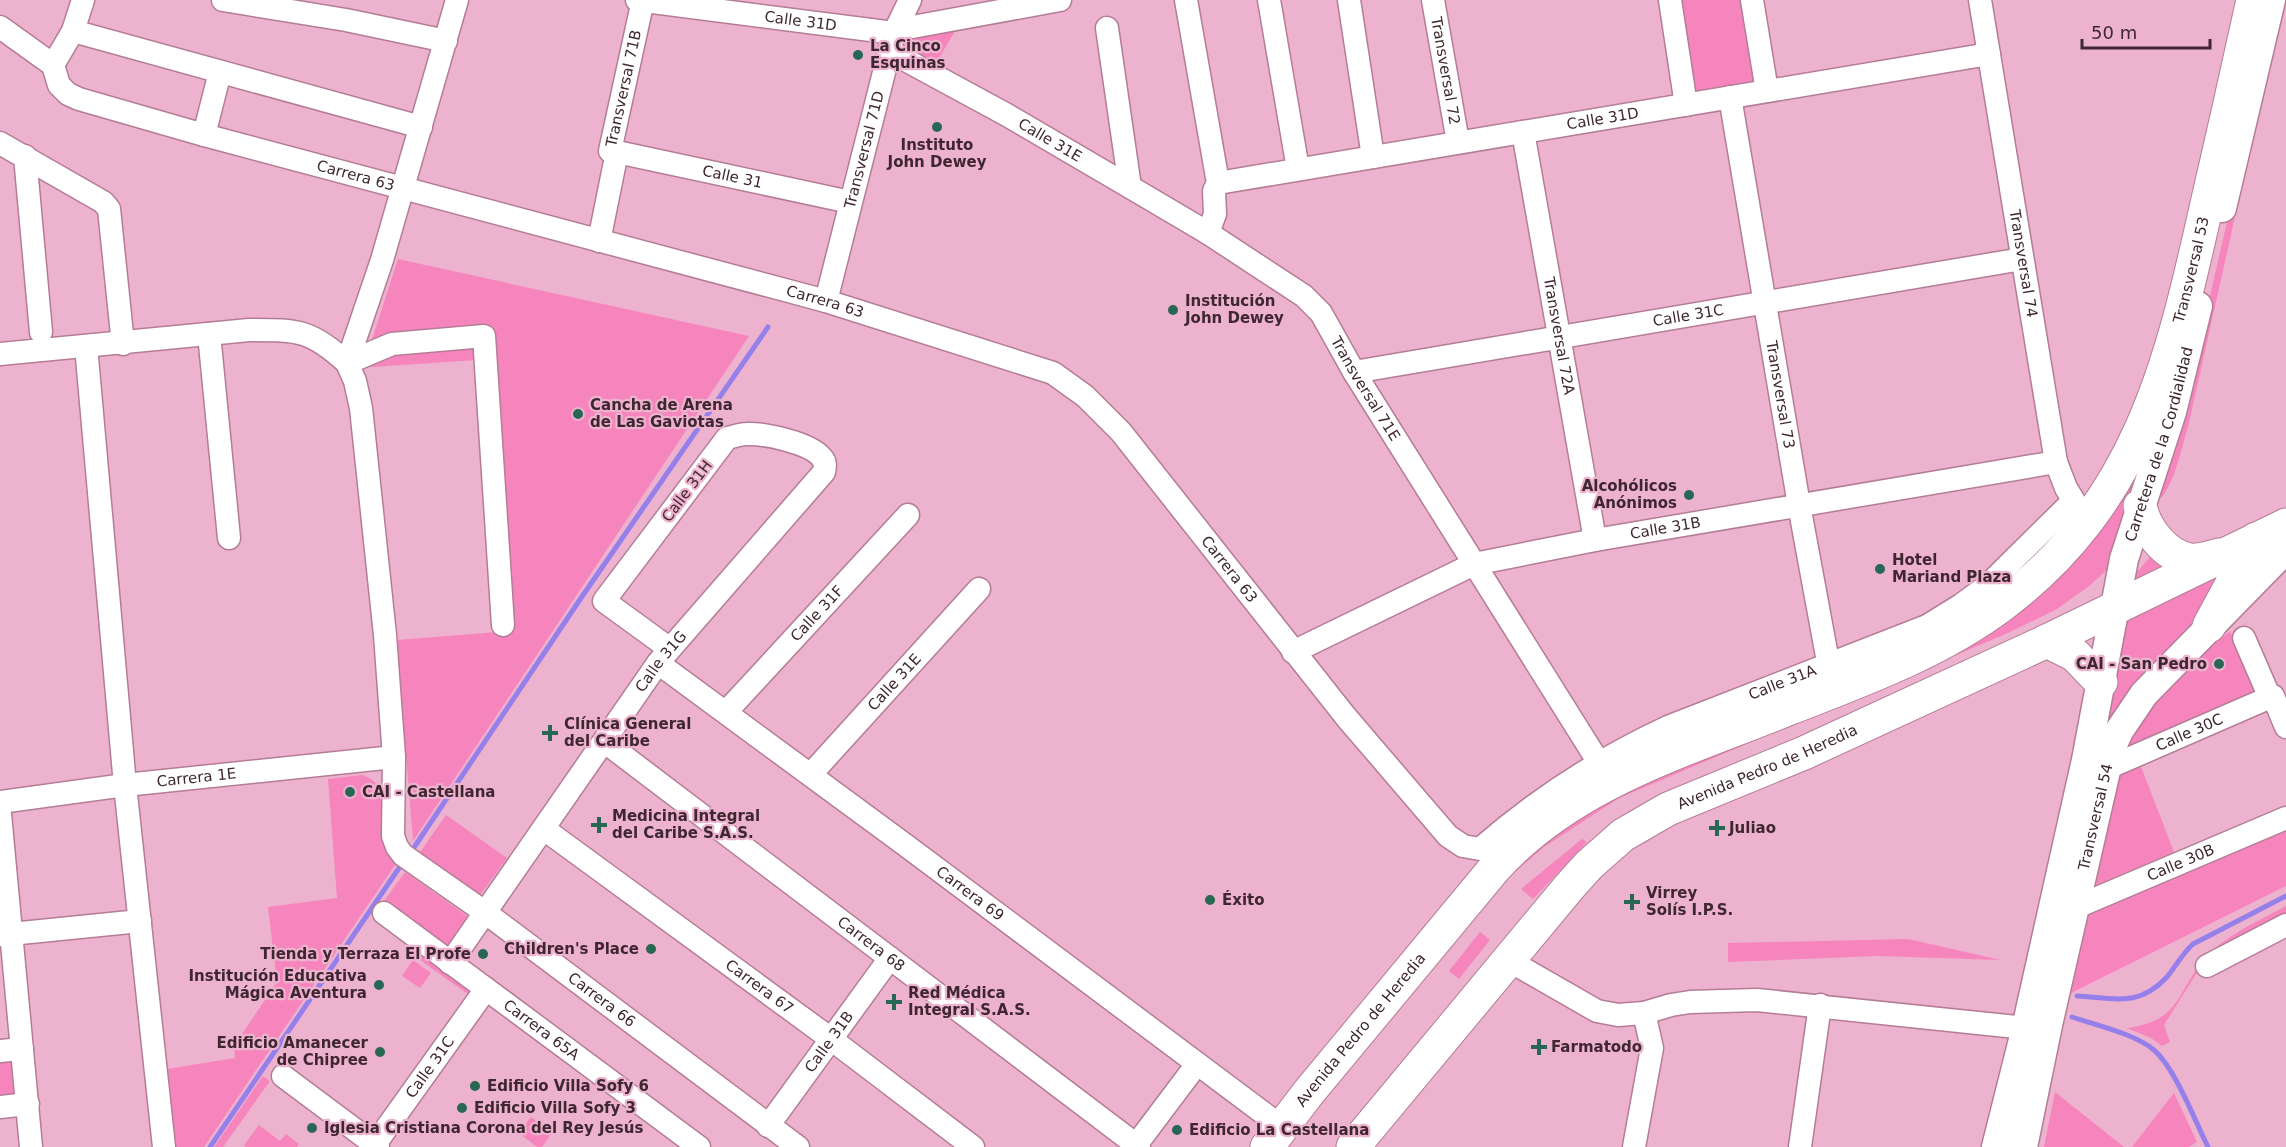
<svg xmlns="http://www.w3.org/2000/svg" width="2286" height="1147" font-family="'DejaVu Sans',sans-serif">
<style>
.green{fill:#f785bd}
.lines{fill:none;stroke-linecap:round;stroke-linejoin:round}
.stream{stroke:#9580eb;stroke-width:5}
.minor-casing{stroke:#b47d96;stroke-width:25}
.major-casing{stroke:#b47d96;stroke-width:31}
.highway-casing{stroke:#b47d96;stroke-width:35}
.minor{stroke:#fff;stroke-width:22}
.major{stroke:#fff;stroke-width:28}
.highway{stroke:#fff;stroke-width:33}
.poi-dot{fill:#286754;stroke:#edb2cd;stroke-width:2}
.labels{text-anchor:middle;stroke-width:4.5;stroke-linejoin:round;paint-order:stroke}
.street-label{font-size:15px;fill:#3e2731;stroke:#edb2cd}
.poi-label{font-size:15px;font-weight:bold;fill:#3e2731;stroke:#edb2cd;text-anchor:start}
</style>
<rect width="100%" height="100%" fill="#edb2cd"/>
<path class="green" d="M1680,0H1740L1754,83L1696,94Z
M2280,16L2188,427C2182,445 2172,498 2153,503L2191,379L2273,21Z
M955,31L935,65L897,42Z
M398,259L749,336L413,841L397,640L510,631L492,359L371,367L370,346Z
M2177,370L2109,568L2088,587L2057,609L2008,633L1619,798L1544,847L1507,879L1502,875L1540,835L2033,592Z
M2156,550L2184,570L2130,598V580Z
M2237,557L2209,615L2092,757L2123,616Z
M2230,631L2255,693L2126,752C2132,716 2201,654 2230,631Z
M2140,764L2174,852L2094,886L2121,772Z
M362,775C393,784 378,817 386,841C388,848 394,856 397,862L204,1147H171L161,1070L235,1058L234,1046L277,982L268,907L337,898L328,779Z
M446,815L507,858L478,898L418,855Z
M2286,828V886L2071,993L2089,910Z
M1582,839L1587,842L1533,899L1521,889Z
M405,872L467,916L469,921L450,949L384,901Z
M2286,906V919L2203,963L2164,1025L2170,1042L2162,1046L2151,1038L2127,1028C2185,1021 2176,986 2211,952C2233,932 2260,920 2286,906Z
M1480,932L1490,940L1459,979L1449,971Z
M1908,939L2001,960L1877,956L1728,962V943Z
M420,951L469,987L468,994L416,957Z
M413,960L431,973L420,988L402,976Z
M14,1055L18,1105L0,1107V1056Z
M263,1076L270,1081L223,1147H214Z
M2055,1092L2124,1147H2044Z
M2174,1093L2197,1142L2189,1147H2132Z
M531,1117L552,1133L542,1147H537L519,1133Z
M259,1125L280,1141L286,1134L299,1144L297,1147H246L244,1145Z"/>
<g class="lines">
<path class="stream" d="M415,846L581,598L768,327
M2077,996C2114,998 2138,1008 2167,977C2176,966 2182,954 2193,944L2286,896
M2072,1017C2096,1025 2135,1034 2154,1050C2175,1068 2195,1121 2208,1147
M210,1147L399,868"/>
<g class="minor-casing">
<g id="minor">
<path d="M223,0L346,20L446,41"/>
<path id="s1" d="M457,0L382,260L347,363L355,381L361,408L385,635L394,757L393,836L397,847L403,855L486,913L798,1147"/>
<path id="s2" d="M637,0L894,33"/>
<path d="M1186,0L1218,183L1214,191L1215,214L1208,233"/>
<path d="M1269,0L1298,169"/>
<path d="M1349,0L1373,157"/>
<path id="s3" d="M1433,0L1458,142"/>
<path d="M1670,0L1686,105"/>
<path d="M1752,0L1767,91"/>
<path id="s4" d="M1980,0L2056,462L2066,488L2081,513"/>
<path id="s5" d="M0,27L53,65L59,85L68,94L79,99L204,135L826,301L1053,373L1085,396L1121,432L1346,717L1448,836L1463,846L1480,849C1537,799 1599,759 1668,727L1927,626L1961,605L1987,586L2073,501"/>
<path d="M1107,28L1130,187"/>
<path d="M896,30L1060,0"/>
<path d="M73,31L421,127"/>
<path id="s6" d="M889,51L1007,115L1130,187L1208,233L1304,296L1321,313L1354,372L1606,774"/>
<path d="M53,65L73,31L83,0"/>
<path id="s7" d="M1730,97L1799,505L1831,678"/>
<path id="s8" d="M1523,132L1595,540"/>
<path d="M204,135L220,72"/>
<path d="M0,143L103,202L109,209L123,344"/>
<path id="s9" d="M617,152L850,202"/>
<path d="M25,156L41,332"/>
<path id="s10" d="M1218,183L1989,54"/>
<path id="s11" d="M599,241L617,152L610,151L643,0"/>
<path id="s12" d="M826,301L894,33L910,0"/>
<path d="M209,334L229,538"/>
<path d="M86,346L125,785L164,1147"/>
<path d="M0,354L249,330C297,330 310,329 347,363L392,344L484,336L503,625"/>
<path id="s13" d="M1354,372L2022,259"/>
<path d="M2244,638L2270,698"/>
<path id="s14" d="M1293,652L1474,564L1595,540L2056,462"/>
<path id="s15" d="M658,663L904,844L1282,1127"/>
<path id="s16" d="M726,712L908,515"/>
<path id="s17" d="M605,742L1139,1147"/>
<path id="s18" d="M2105,769L2273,696L2286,727"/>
<path id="s19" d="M811,774L979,589"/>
<path id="s20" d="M0,802L125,785L394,757"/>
<path d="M0,814L31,1147"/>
<path id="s21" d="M544,829L831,1039L973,1147"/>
<path id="s22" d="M2074,908L2286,818"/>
<path id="s23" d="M384,913L699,1147"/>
<path d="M0,935L140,921"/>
<path d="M1508,960L1597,1011L1618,1015L1644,1013L1671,1005L1690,1002L1757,1000L2026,1028"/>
<path id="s24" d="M450,963L658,663L663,657L824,472C825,467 826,462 822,458C811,443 764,433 746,434C740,434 733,437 727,438L604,601L670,649"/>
<path d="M2207,966L2286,925"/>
<path d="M0,1051L22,1049"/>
<path d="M283,1076L378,1147"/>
<path d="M0,1107L28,1104"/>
<path id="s25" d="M768,1126L890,958"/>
<path d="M1136,1145L1197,1064"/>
<path id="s26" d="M373,1147L486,989"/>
<path d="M1634,1147L1652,1048L1644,1013"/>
<path d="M1800,1147L1820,1005"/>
</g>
</g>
<g class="major-casing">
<g id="major">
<path d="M2222,208L2271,0"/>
<path id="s27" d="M1996,1147L2026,1028L2086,760L2124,559L2172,412L2198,306"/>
<path id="s28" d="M2023,1147L2048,1025L2111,749L2119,731L2144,694L2286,549"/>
</g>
</g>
<g class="highway-casing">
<g id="highway">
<path d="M2140,506C2145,529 2165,556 2190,560C2200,561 2210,557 2219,555"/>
<path d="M2209,626L2256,539"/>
<path d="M2047,641L2075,655L2101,682"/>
<path id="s29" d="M1267,1147L1309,1092L1494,869C1571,783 1684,751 1788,709C1862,680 1938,653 2002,605C2138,503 2171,365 2206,208C2222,139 2238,69 2253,0"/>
<path id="s30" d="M1353,1147L1570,886L1589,865L1623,835L1668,809L1804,753L2047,641L2286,525"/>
</g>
</g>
<use href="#minor" class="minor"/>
<use href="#major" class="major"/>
<use href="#highway" class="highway"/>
</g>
<g class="poi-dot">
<circle cx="858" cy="55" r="6"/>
<circle cx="937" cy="127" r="6"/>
<circle cx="1173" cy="310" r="6"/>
<circle cx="578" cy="414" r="6"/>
<circle cx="1689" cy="495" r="6"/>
<circle cx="1880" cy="569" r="6"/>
<circle cx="2219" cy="664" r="6"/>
<path d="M547 724h6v6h6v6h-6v6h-6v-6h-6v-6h6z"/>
<circle cx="350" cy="792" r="6"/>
<path d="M596 816h6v6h6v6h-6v6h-6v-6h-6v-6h6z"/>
<path d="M1714 819h6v6h6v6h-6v6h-6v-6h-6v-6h6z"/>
<circle cx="1210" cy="900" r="6"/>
<path d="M1629 893h6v6h6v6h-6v6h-6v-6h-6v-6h6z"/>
<circle cx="651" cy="949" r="6"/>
<circle cx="483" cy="954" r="6"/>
<circle cx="379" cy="985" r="6"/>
<path d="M891 993h6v6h6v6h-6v6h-6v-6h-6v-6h6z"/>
<path d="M1536 1038h6v6h6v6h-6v6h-6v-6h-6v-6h6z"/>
<circle cx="380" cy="1052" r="6"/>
<circle cx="475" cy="1086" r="6"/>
<circle cx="462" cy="1108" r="6"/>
<circle cx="312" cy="1128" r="6"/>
<circle cx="1177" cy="1130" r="6"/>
</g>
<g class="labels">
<g class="street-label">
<text dy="5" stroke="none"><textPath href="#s2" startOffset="165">Calle 31D</textPath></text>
<text dy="5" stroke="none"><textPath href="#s3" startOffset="72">Transversal 72</textPath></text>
<text dy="5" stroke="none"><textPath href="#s11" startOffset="162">Transversal 71B</textPath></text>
<text dy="5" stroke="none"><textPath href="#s10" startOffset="390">Calle 31D</textPath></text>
<text dy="5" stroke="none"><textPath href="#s6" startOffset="184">Calle 31E</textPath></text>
<text dy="5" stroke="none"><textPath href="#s12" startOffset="156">Transversal 71D</textPath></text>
<text dy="5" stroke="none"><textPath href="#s5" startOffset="398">Carrera 63</textPath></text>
<text dy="5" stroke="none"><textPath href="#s9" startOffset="118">Calle 31</textPath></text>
<text dy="5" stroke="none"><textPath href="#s4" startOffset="267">Transversal 74</textPath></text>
<text dy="5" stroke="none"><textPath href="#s29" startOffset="1330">Transversal 53</textPath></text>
<text dy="5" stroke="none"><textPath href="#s5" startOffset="884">Carrera 63</textPath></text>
<text dy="5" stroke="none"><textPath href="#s13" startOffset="339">Calle 31C</textPath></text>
<text dy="5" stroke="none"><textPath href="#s8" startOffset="207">Transversal 72A</textPath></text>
<text dy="5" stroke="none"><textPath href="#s6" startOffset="594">Transversal 71E</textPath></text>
<text dy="5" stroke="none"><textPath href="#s7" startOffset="302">Transversal 73</textPath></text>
<text dy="5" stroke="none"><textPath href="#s27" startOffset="722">Carretera de la Cordialidad</textPath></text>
<text transform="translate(687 491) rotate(-53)" y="5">Calle 31H</text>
<text dy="5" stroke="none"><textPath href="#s14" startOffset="396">Calle 31B</textPath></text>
<text dy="5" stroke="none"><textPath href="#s5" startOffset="1388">Carrera 63</textPath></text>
<text dy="5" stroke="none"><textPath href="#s16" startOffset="134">Calle 31F</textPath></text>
<text dy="5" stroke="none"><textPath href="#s24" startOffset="368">Calle 31G</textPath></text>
<text dy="5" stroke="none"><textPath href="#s19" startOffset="124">Calle 31E</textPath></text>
<text dy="5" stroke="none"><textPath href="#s5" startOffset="2116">Calle 31A</textPath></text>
<text dy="5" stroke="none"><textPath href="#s18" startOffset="92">Calle 30C</textPath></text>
<text dy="5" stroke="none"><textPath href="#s30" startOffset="573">Avenida Pedro de Heredia</textPath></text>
<text dy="5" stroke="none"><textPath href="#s20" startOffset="198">Carrera 1E</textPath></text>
<text dy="5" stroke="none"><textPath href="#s28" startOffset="338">Transversal 54</textPath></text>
<text dy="5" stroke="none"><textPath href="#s22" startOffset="116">Calle 30B</textPath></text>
<text dy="5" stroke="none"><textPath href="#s15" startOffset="388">Carrera 69</textPath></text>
<text dy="5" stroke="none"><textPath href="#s17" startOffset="334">Carrera 68</textPath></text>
<text dy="5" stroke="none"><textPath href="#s21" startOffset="267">Carrera 67</textPath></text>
<text dy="5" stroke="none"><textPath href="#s1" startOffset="1124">Carrera 66</textPath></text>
<text dy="5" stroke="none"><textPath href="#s23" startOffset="196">Carrera 65A</textPath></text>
<text dy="5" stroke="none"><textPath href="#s29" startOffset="150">Avenida Pedro de Heredia</textPath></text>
<text dy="5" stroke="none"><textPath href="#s25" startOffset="104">Calle 31B</textPath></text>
<text dy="5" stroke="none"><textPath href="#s26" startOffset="98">Calle 31C</textPath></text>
</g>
<g class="poi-label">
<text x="870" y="51">La Cinco<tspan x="870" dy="17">Esquinas</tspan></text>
<text x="937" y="150" text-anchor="middle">Instituto<tspan x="937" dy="17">John Dewey</tspan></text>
<text x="1185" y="306">Institución<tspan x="1185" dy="17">John Dewey</tspan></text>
<text x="590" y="410">Cancha de Arena<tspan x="590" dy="17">de Las Gaviotas</tspan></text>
<text x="1677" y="491" text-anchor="end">Alcohólicos<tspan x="1677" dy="17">Anónimos</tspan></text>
<text x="1892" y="565">Hotel<tspan x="1892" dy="17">Mariand Plaza</tspan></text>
<text x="2207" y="669" text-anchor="end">CAI - San Pedro</text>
<text x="564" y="729">Clínica General<tspan x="564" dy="17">del Caribe</tspan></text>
<text x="362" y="797">CAI - Castellana</text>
<text x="612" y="821">Medicina Integral<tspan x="612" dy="17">del Caribe S.A.S.</tspan></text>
<text x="1729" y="833">Juliao</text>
<text x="1646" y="898">Virrey<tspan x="1646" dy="17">Solís I.P.S.</tspan></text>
<text x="1222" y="905">Éxito</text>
<text x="639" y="954" text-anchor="end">Children's Place</text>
<text x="471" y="959" text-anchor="end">Tienda y Terraza El Profe</text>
<text x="367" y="981" text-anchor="end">Institución Educativa<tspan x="367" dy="17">Mágica Aventura</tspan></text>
<text x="908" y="998">Red Médica<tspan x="908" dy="17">Integral S.A.S.</tspan></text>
<text x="368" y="1048" text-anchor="end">Edificio Amanecer<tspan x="368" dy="17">de Chipree</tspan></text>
<text x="1551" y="1052">Farmatodo</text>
<text x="487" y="1091">Edificio Villa Sofy 6</text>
<text x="474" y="1113">Edificio Villa Sofy 3</text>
<text x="324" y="1133">Iglesia Cristiana Corona del Rey Jesús</text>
<text x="1189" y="1135">Edificio La Castellana</text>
</g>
</g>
<path d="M2082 39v9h128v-9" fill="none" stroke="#3e2731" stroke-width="3"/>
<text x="2091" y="39" font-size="18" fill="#3e2731" stroke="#edb2cd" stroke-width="4.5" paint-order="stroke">50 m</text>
</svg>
